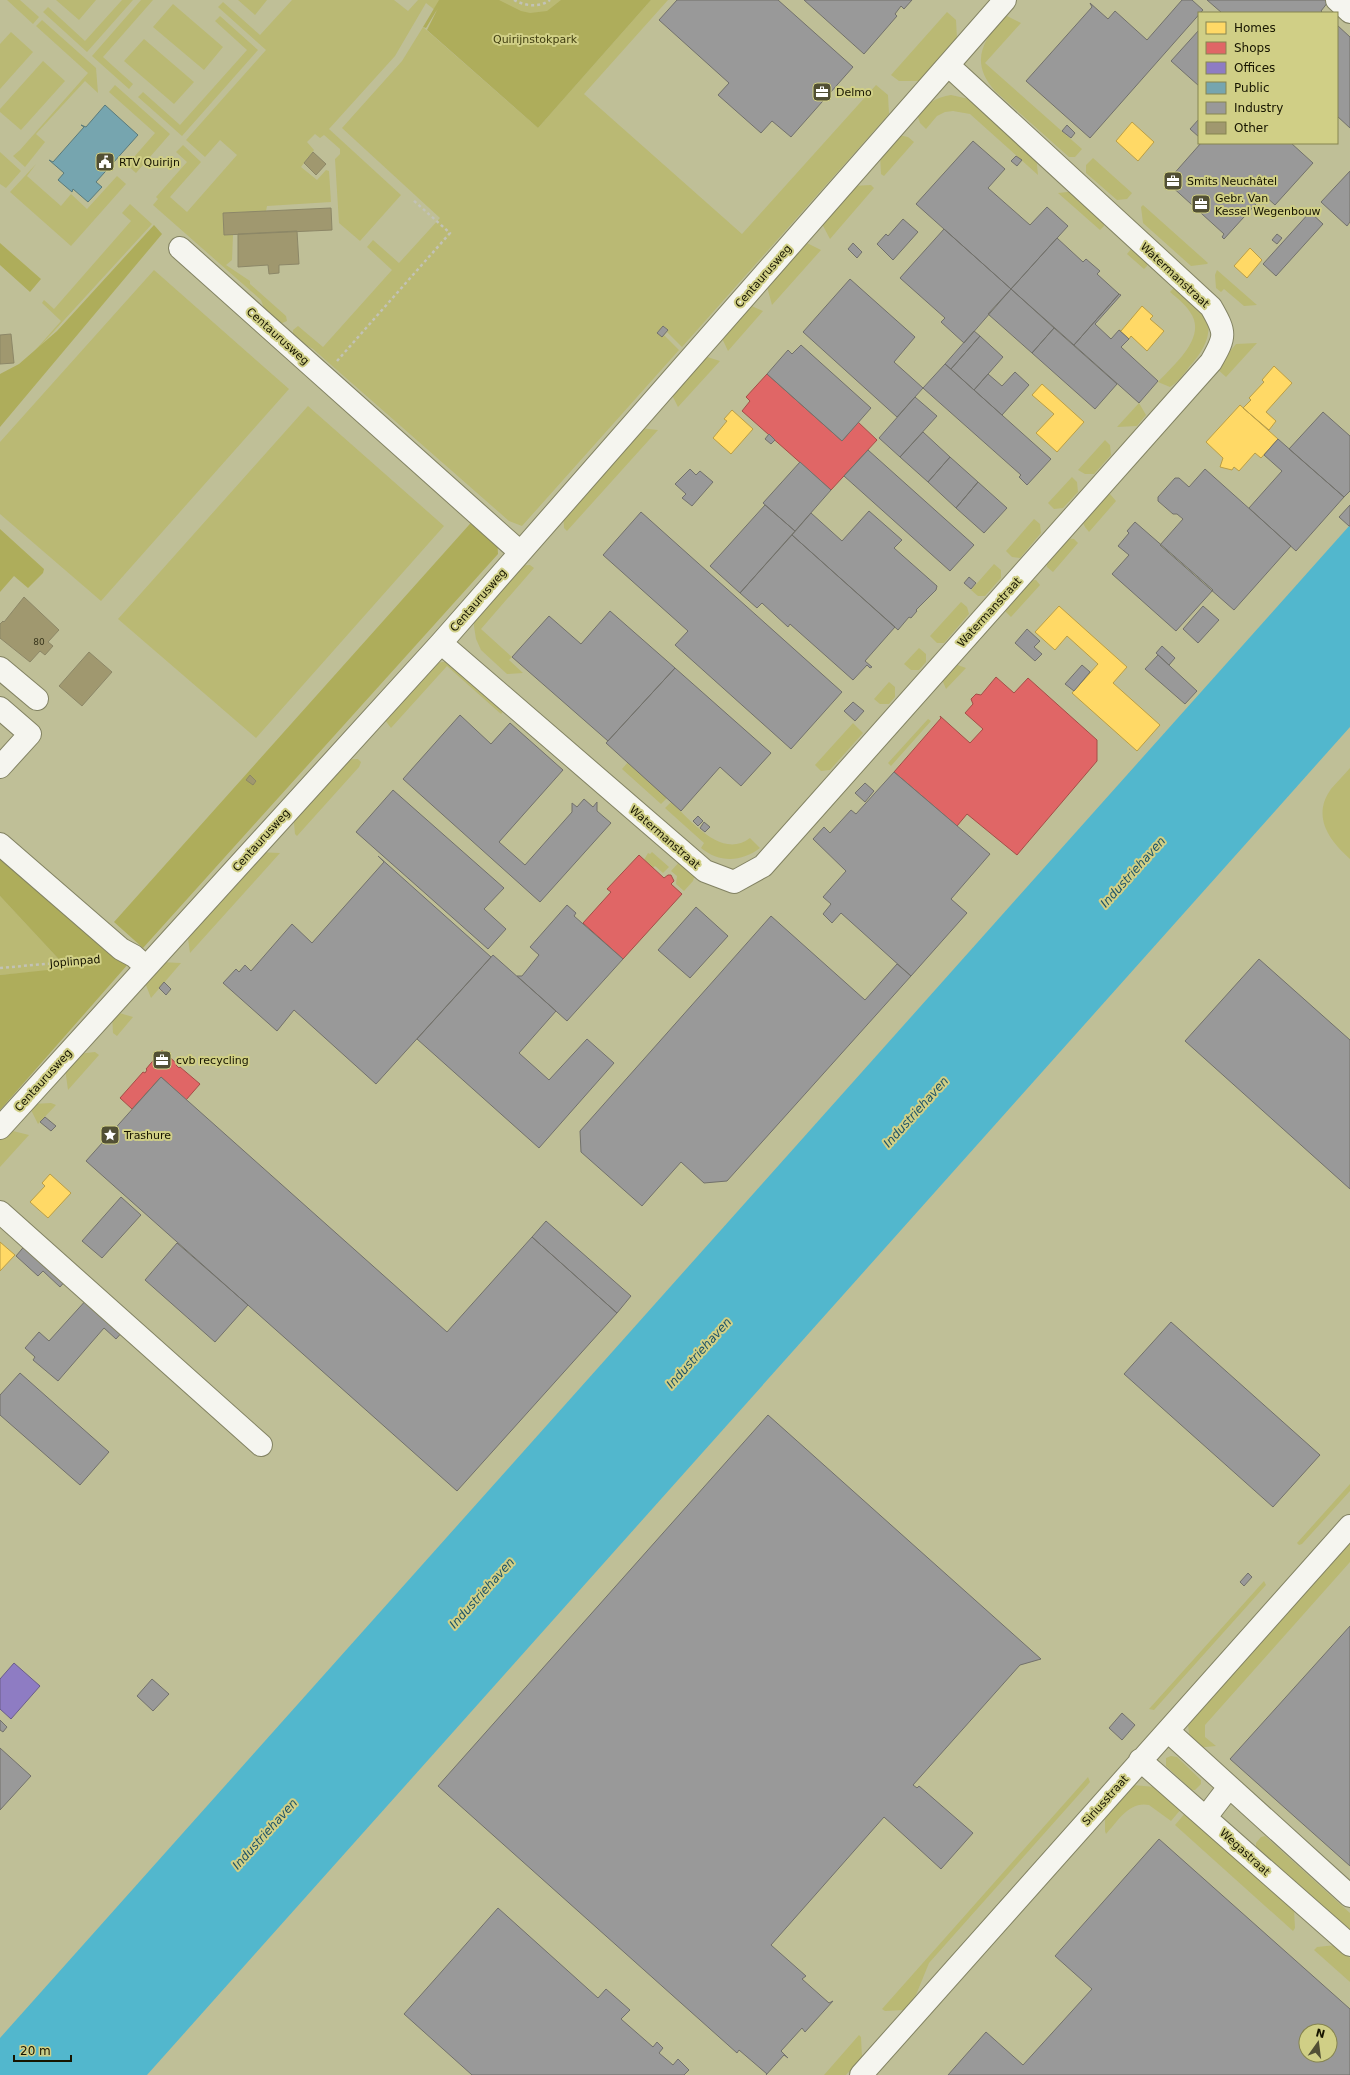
<svg xmlns="http://www.w3.org/2000/svg" width="1350" height="2075" font-family="'DejaVu Sans',sans-serif">
<style>
.green{fill:#bab974}
.forest{fill:#aead5b}
.water{fill:#52b7cd}
.homes{fill:#ffd966;stroke:#b99e47}
.shops{fill:#e06666;stroke:#a44e47}
.offices{fill:#8e7cc3;stroke:#6a5d88}
.public{fill:#76a5af;stroke:#5a7a7a}
.industry{fill:#999;stroke:#72716b;fill-rule:evenodd}
.building{fill:#a0986f;stroke:#8c8767}
.lines{fill:none;stroke-linecap:round;stroke-linejoin:round}
.minor-casing{stroke:#828262;stroke-width:24}
.path{stroke:#c2c2b6;stroke-width:2.5;stroke-dasharray:3 3;stroke-linecap:butt}
.minor{stroke:#f5f5ef;stroke-width:22}
.labels{text-anchor:middle;stroke-width:4;stroke-linejoin:round;paint-order:stroke}
.number-label{font-size:9px;fill:#39361c}
.park-label{font-size:11px;fill:#413f11;stroke:#d0cf86}
.poi-label{font-size:11px;fill:#171500;stroke:#d0cf86;text-anchor:start}
.street-label{font-size:11px;fill:#171500;stroke:#d0cf86}
.water-label{font-size:12px;font-style:italic;fill:#1e5368;stroke:#d0cf86}
</style>
<rect width="100%" height="100%" fill="#bfbf97"/>
<path class="green" d="M7,0H20L39,17L33,24Z
M56,0H96L79,20Z
M122,0H133L87,52L43,12L48,7L85,41Z
M141,0H153L103,57L133,84L129,89L92,56Z
M238,0H267L255,15Z
M292,0H394L408,11L418,0H621L540,94L426,3L395,56L329,129L401,195L360,241L339,223L335,159L340,154V149L324,135L320,138L315,134L307,142L314,150L301,167L317,180L326,170L329,171L331,202L267,206L266,211L223,213L224,235H233L232,260L226,265L250,281V284L286,316L287,321L280,324L265,311L261,300L153,205L158,199L156,197L187,162L176,152L183,145L201,162L170,197L187,212L237,155L220,140L205,157L186,140L266,50L218,7L223,2L260,35Z
M651,0H668L584,94L742,234L876,85L888,95L889,114L682,347L667,332L668,330L664,326L657,332L662,337L664,335L679,350L522,526L509,521L313,349C305,344 292,340 293,330L298,326L323,347L392,270L367,247L373,240L399,263L440,218L342,128L402,61L423,27L538,128Z
M173,4L223,47L204,70L153,27Z
M947,12L956,20L957,39L920,81H899L891,75Z
M1005,15L1021,23L985,63L1082,149L1075,157H1069L995,91C969,62 983,40 1005,15Z
M220,16L258,50L182,136L138,97L143,92L180,125L247,50L215,21Z
M42,20L96,68L98,93L85,81L36,134L45,142L25,167L13,156L20,150L88,73L36,26Z
M11,32L33,52L0,89V44Z
M144,39L194,82L174,104L124,61Z
M43,61L65,81L21,130L0,112V109Z
M115,85L170,134L136,173L127,165L155,133L109,92Z
M951,95L969,99L1036,155L1038,175L970,114L953,111L945,112L937,116L926,129L920,123L917,114C927,104 936,97 951,95Z
M898,135L908,137L914,142L884,176L881,174L880,155Z
M0,152L21,171L6,188L0,184Z
M1093,158L1132,193L1127,199L1117,200L1086,173V165Z
M36,164L27,176L61,206L71,194L87,209L117,176L126,184L71,246L10,192Z
M871,185L874,188L830,239L821,222L852,186Z
M1077,191L1103,215L1104,226L1100,230L1058,193Z
M130,204L152,224L0,390L61,321L42,303L44,300L54,309L131,221L122,213Z
M1143,205L1208,263L1207,264L1191,266L1143,223L1141,207Z
M803,241L821,250L772,305L766,283Z
M1141,248L1149,256L1147,266L1144,269L1127,254L1131,249Z
M154,270L289,389L101,601L0,514V442Z
M1217,270L1257,305L1244,306L1224,289L1221,292L1216,288L1215,275Z
M1179,282C1212,311 1220,333 1189,367C1184,374 1177,383 1170,387L1158,382C1174,364 1208,337 1190,312C1185,304 1177,298 1170,292Z
M747,304L763,311L728,351L720,334Z
M1257,343L1226,377L1216,368L1236,344Z
M701,355L720,361L678,407L671,393Z
M1139,403L1146,415L1137,426L1117,427Z
M308,406L444,526L256,738L118,619Z
M640,428L658,430L567,531L564,528L563,510Z
M1105,440L1110,445L1111,455L1094,474H1085L1078,470Z
M1072,477L1077,482L1078,492L1063,508L1054,509L1048,503Z
M1110,494L1116,501L1089,532L1085,527L1081,519L1103,495Z
M1034,519L1040,524L1041,533L1020,558L1012,557L1006,551Z
M1064,538L1074,539L1078,543L1053,572L1047,567L1046,558Z
M994,564L1001,570V578L985,596H978L971,590Z
M530,565L534,568L481,629L512,657L509,660L523,673L507,674L481,650L476,639L474,626V620L513,566Z
M1036,580L1040,585L1011,617L1002,608L1026,581Z
M961,602L967,607L969,614L944,643H937L930,636Z
M919,648L926,654V662L919,670H911L904,664Z
M443,662H449L506,708L501,714L447,666L391,728L382,716L436,663Z
M952,663L966,668L946,689L941,677Z
M889,682L895,687V697L889,704H880L874,699Z
M928,719L931,721L891,766L888,763Z
M853,723L863,733L830,770L821,771L815,765Z
M358,759L361,762L359,767L297,836L295,834L293,812L340,760Z
M628,762L667,798L661,804L622,769Z
M1350,768V859C1330,841 1311,817 1331,789C1337,782 1344,775 1350,768Z
M671,802C691,820 721,860 750,838L760,848C742,862 719,863 701,848L704,843L665,808Z
M257,852L280,853L190,953L187,931Z
M652,852L669,867L663,873L655,866L653,868L644,860L648,853L650,854Z
M683,858L695,874L693,881L684,891L676,884L677,876L671,871Z
M0,896L68,969L0,975Z
M159,962L181,963L151,998L144,980Z
M116,1012L133,1017L117,1036L113,1033L112,1015Z
M95,1052L99,1055L68,1090L65,1068L77,1054Z
M51,1103L56,1105L38,1124L31,1110L33,1104Z
M9,1130L29,1135L0,1167V1140Z
M1350,1484V1491L1302,1544L1299,1545L1297,1543Z
M1350,1540V1562L1205,1725V1737L1216,1746L1196,1748L1190,1740L1188,1725Z
M1264,1581L1266,1585L1154,1710L1149,1709Z
M1171,1756L1177,1757L1201,1780V1784L1195,1790H1192L1166,1766V1758Z
M1088,1777L1090,1782L929,1963L916,1995L904,2010L885,2011L882,2009Z
M1133,1785L1155,1787L1182,1808L1171,1821L1149,1805C1129,1801 1118,1821 1106,1834L1105,1831V1815Z
M1186,1812L1294,1909L1295,1928L1293,1931L1175,1825Z
M1265,1836L1350,1913V1931L1256,1847V1843L1261,1837Z
M1336,1945L1350,1958V1982L1314,1950L1317,1947Z
M859,2035L861,2037L862,2057L846,2075H824Z"/>
<path class="forest" d="M439,0H499L521,11L530,13L547,11L561,0H651L538,128L427,30L438,8L426,28L423,27Z
M154,225L162,234L0,427V374L19,364L57,331Z
M0,243L41,279L30,292L0,265Z
M477,516L497,537L498,554L143,948L114,922Z
M0,529L44,569L43,573L28,588L14,576L0,592Z
M0,849L129,963L0,1110V975L67,968L0,896Z"/>
<path class="water" d="M1350,525V727L147,2075H0V2038Z"/>
<path class="homes" d="M1132,122L1154,142L1138,161L1116,141Z
M1250,248L1262,260L1247,278L1234,266Z
M1142,306L1153,316L1150,319L1164,331L1147,351L1131,336L1129,339L1119,330L1121,331Z
M1274,366L1292,383L1266,412L1276,421L1269,430L1243,408L1251,400L1249,398L1264,382L1262,380Z
M1042,384L1084,422L1057,452L1036,433L1054,414L1032,395Z
M1240,405L1278,439L1261,458L1255,453L1239,471L1234,467L1232,470L1220,467L1223,458L1206,442Z
M732,410L753,429L731,454L713,438L727,421L724,419Z
M1059,606L1127,667L1113,683L1160,725L1137,751L1072,693L1098,664L1067,636L1055,650L1035,632Z
M50,1174L71,1193L48,1218L30,1202L45,1186L42,1183Z
M0,1242L15,1255L0,1271Z"/>
<path class="shops" d="M767,374L842,441L858,422L877,440L831,490L742,411L750,401L746,397Z
M996,677L1014,693L1028,678L1097,740V761L1017,855L967,814L957,826L894,772L941,718L940,716L970,743L983,729L965,713L973,704L971,699L976,694L981,695Z
M639,855L664,878L668,875H671L674,881L671,884L682,894L623,959L583,923L611,892L607,889Z
M162,1050L177,1064L176,1065L179,1068L180,1067L200,1084L186,1100L161,1077L132,1109L120,1098L143,1072L145,1073L147,1070L146,1069Z"/>
<path class="offices" d="M14,1663L40,1686L11,1719L0,1709V1679Z"/>
<path class="public" d="M105,105L138,135L96,182L102,187L88,202L73,189L72,192L58,180L64,173L49,160L53,162L84,127L81,125L86,127Z"/>
<path class="industry" d="M677,0H778L853,67L791,137L772,121L761,133L718,95L729,83L659,20Z
M804,0H912L904,9L901,6L895,14L897,16L864,54Z
M1182,0H1192L1203,10L1090,138L1026,81L1092,7L1090,3L1108,19L1115,11L1147,40Z
M1207,0H1326L1328,2L1321,11L1323,13H1222Z
M1337,25L1350,37V128L1337,116Z
M1199,30V86L1171,61Z
M1199,119V137L1190,129Z
M1067,125L1075,133L1071,138L1062,131Z
M973,141L1005,169L988,188L1030,225L1047,207L1068,226L1011,289L916,204Z
M1201,143H1291L1313,163L1275,205L1264,195L1224,239L1222,237L1224,234L1169,184L1166,187L1164,185Z
M1016,156L1022,160L1017,166L1011,161Z
M1350,171V222L1347,226L1321,202Z
M1310,212L1323,224L1276,276L1263,264Z
M903,219L918,232L893,260L877,244L886,234L888,236Z
M944,229L1011,289L964,343L941,322L945,318L900,278Z
M1277,234L1282,238L1277,244L1272,240Z
M1057,238L1083,262L1086,259L1100,271L1097,274L1119,294L1074,345L1011,289Z
M853,243L862,252L857,258L848,249Z
M850,279L915,337L894,362L923,388L897,417L803,332Z
M1011,289L1054,328L1032,353L988,314Z
M1119,294L1121,295L1095,324L1111,339L1119,330L1129,339L1121,347L1158,381L1139,403L1074,345Z
M663,326L668,330L662,337L657,333Z
M1054,328L1117,384L1095,409L1032,353Z
M974,331L980,336L951,369L945,364Z
M980,336L1003,357L974,390L951,369Z
M801,345L871,408L842,441L767,374L788,350L792,354Z
M945,364L1051,459L1027,485L1019,477L1021,475L923,388Z
M1015,372L1029,385L1002,415L974,390L988,374L1002,386Z
M915,397L937,416L900,457L879,438Z
M1323,412L1350,436V491L1344,497L1289,449Z
M923,432L950,457L928,482L900,457Z
M769,434L775,440L771,444L765,439Z
M1278,439L1344,497L1296,551L1249,508L1282,471L1264,455Z
M868,450L974,545L950,571L844,476Z
M950,457L978,482L956,508L928,482Z
M800,462L831,490L795,531L763,503Z
M690,469L696,475L700,471L713,482L692,506L682,498L686,494L675,484Z
M1205,469L1291,546L1234,610L1160,545L1183,519L1177,514H1173L1158,501V497L1175,478H1179L1189,487Z
M978,482L1007,508L984,533L956,508Z
M765,505L795,531L740,593L710,566Z
M1350,505V526H1349L1339,517Z
M869,511L902,540L894,548L937,586L936,590L916,610L917,611L911,618L909,617L898,630L792,535L811,513L842,541Z
M641,512L842,692L791,749L675,645L688,631L603,555Z
M1135,522L1213,590L1176,631L1112,574L1129,555L1118,546L1129,533L1127,531Z
M792,535L895,627L865,661L872,667L870,668L867,665L853,680L790,624L788,627L762,603L757,608L740,593Z
M969,577L976,583L971,589L964,583Z
M1203,606L1219,620L1198,643L1183,629Z
M610,611L675,668L608,741L512,657L549,616L581,644Z
M1027,629L1040,641L1034,647L1042,654L1035,661L1015,643Z
M1162,646L1175,658L1169,665L1156,653Z
M1158,655L1197,691L1185,704L1145,669Z
M1082,665L1090,672L1074,691L1065,684Z
M675,668L771,753L741,786L720,767L681,811L606,743Z
M853,702L864,711L855,721L844,711Z
M460,715L491,744L510,723L563,770L499,842L525,865L572,812V803L577,807L584,799L593,807L597,802V811L611,823L540,902L403,779Z
M894,772L990,854L951,899L967,913L911,976L841,913L832,923L823,914L831,904L823,897L846,871L813,839L824,827L830,833L851,810L856,814Z
M865,783L874,791L865,802L855,793Z
M393,790L504,888L484,909L506,929L488,949L356,832Z
M698,816L703,821L698,826L693,821Z
M704,822L710,827L705,832L700,828Z
M378,856L491,957L376,1084L294,1010L277,1031L223,983L236,969L239,972L245,965L251,971L292,924L312,943L384,862Z
M567,905L576,913L574,916L623,959L567,1021L517,976H522L539,955L530,947Z
M696,907L728,936L690,978L658,950Z
M771,916L865,1000L897,964L911,976L727,1181L704,1183L681,1162L642,1206L581,1152L580,1131Z
M493,955L556,1011L519,1053L549,1080L587,1039L614,1063L539,1148L417,1039Z
M1259,959L1350,1040V1189L1185,1041Z
M164,982L171,989L166,995L159,988Z
M161,1077L447,1332L532,1237L617,1313L457,1491L86,1161Z
M45,1117L56,1126L51,1131L40,1122Z
M121,1197L141,1215L102,1258L82,1241Z
M546,1221L631,1296L617,1313L532,1237Z
M27,1243L67,1279L60,1287L43,1271L38,1276L16,1256Z
M177,1243L248,1305L215,1342L145,1280Z
M88,1298L124,1330L116,1339L104,1328L58,1381L33,1360L35,1357L25,1348L39,1332L49,1341Z
M1171,1322L1320,1455L1273,1507L1124,1374Z
M20,1373L109,1452L80,1485L0,1415V1395Z
M768,1415L1041,1659L1020,1665L913,1785L917,1788L919,1786L973,1833L941,1869L884,1817L771,1945L806,1976L802,1979L829,2003L833,2001L805,2032L802,2028L781,2051L788,2058L784,2055L766,2075L767,2074L739,2050L737,2053L438,1786Z
M1248,1573L1252,1577L1244,1586L1240,1582Z
M1350,1626V1866L1230,1759Z
M152,1679L169,1694L153,1711L137,1696Z
M1122,1713L1135,1725L1122,1740L1109,1728Z
M0,1720L7,1727L3,1732L0,1730Z
M0,1748L31,1776L0,1810Z
M1159,1839L1350,2009V2075H948L986,2032L1023,2065L1092,1989L1055,1956ZM1306,2031H1330V2055H1306Z
M498,1908L598,1998L606,1989L630,2010L621,2019L653,2047L657,2042L663,2048L659,2053L673,2065L678,2059L689,2070L684,2075H472L404,2014Z"/>
<path class="building" d="M313,152L326,164L316,175L304,163Z
M331,208L332,230L224,235L223,213Z
M297,231L299,264L279,265V273L269,274L268,265L238,267V234Z
M11,334L14,363L0,364V335Z
M24,597L59,630L48,642L53,646L45,655L40,651L30,662L0,638V624L3,621L4,622Z
M89,652L112,672L82,706L59,686Z
M250,775L256,781L253,785L246,780Z"/>
<g class="lines">
<g class="minor-casing">
<path id="minor" d="M1337,0L1350,12
M180,248L520,552
M441,643L705,871L734,882L763,866L1211,362C1226,336 1226,333 1211,307L948,65
M0,668L37,699
M0,708L30,734L0,767
M0,844L121,949L134,956L146,967
M0,1128L441,643L1005,0
M0,1212L261,1445
M1168,1731L1350,1896
M1140,1760L1350,1945
M1206,1817L1229,1787
M861,2075L1350,1526"/>
</g>
<path class="path" d="M514,0C525,6 539,8 550,0
M337,361L450,233L412,199
M0,968L101,959"/>
<use href="#minor" class="minor"/>
</g>
<defs>
<g id="office-square" transform="scale(1)"><rect x="-9" y="-9" width="18" height="18" rx="4" fill="#525035" stroke="#d0cf86"/><path d="M-6-3h4V-5.5h4V-3h4V5H-6ZM-1-4.5V-3h2v-1.5ZM-6 0V1H6V0Z" fill="#fff"/></g>
<g id="civic-square" transform="scale(1)"><rect x="-9" y="-9" width="18" height="18" rx="4" fill="#525035" stroke="#d0cf86"/><path d="M-.6-6.5H3V-4.5H.6V-3L4-1V1h2V6H-6V1h2V-1L-.6-3ZM-1.2 2.5V6h2.4V2.5Z" fill="#fff"/></g>
<g id="sight-square" transform="scale(1)"><rect x="-9" y="-9" width="18" height="18" rx="4" fill="#525035" stroke="#d0cf86"/><path d="M0-6L1.8-2.2L6-1.7L2.9 1.2L3.7 5.4L0 3.3L-3.7 5.4L-2.9 1.2L-6-1.7L-1.8-2.2Z" fill="#fff"/></g>
</defs>
<g fill-rule="evenodd">
<use href="#office-square" x="822" y="92"/>
<use href="#civic-square" x="105" y="162"/>
<use href="#office-square" x="1173" y="181"/>
<use href="#office-square" x="1201" y="204"/>
<use href="#office-square" x="162" y="1060"/>
<use href="#sight-square" x="110" y="1135"/>
</g>
<g class="labels">
<g class="number-label">
<text x="39" y="645">80</text>
</g>
<g class="park-label">
<text x="535" y="43">Quirijnstokpark</text>
</g>
<g class="poi-label">
<text x="836" y="96">Delmo</text>
<text x="119" y="166">RTV Quirijn</text>
<text x="1187" y="185">Smits Neuchâtel</text>
<text x="1215" y="202">Gebr. Van<tspan x="1215" dy="13">Kessel Wegenbouw</tspan></text>
<text x="176" y="1064">cvb recycling</text>
<text x="124" y="1139">Trashure</text>
</g>
<g class="street-label">
<text transform="translate(1175 275) rotate(43)" y="4">Watermanstraat</text>
<text transform="translate(763 276) rotate(-49)" y="4">Centaurusweg</text>
<text transform="translate(278 336) rotate(42)" y="4">Centaurusweg</text>
<text transform="translate(478 600) rotate(-49)" y="4">Centaurusweg</text>
<text transform="translate(989 612) rotate(-48)" y="4">Watermanstraat</text>
<text transform="translate(665 837) rotate(41)" y="4">Watermanstraat</text>
<text transform="translate(261 840) rotate(-48)" y="4">Centaurusweg</text>
<text transform="translate(75 961) rotate(-5)" y="4">Joplinpad</text>
<text transform="translate(43 1080) rotate(-48)" y="4">Centaurusweg</text>
<text transform="translate(1105 1800) rotate(-48)" y="4">Siriusstraat</text>
<text transform="translate(1245 1852) rotate(42)" y="4">Wegastraat</text>
</g>
<g class="water-label">
<text transform="translate(1133 872) rotate(-48)" y="4">Industriehaven</text>
<text transform="translate(916 1112) rotate(-48)" y="4">Industriehaven</text>
<text transform="translate(699 1353) rotate(-48)" y="4">Industriehaven</text>
<text transform="translate(482 1593) rotate(-48)" y="4">Industriehaven</text>
<text transform="translate(265 1834) rotate(-48)" y="4">Industriehaven</text>
</g>
</g>
<rect x="1198" y="12" width="140" height="132" fill="#d0cf86" stroke="#868550"/>
<rect x="1206" y="22" width="20" height="12" fill="#ffd966" stroke="#868550"/>
<text x="1234" y="32" font-size="12" fill="#171500">Homes</text>
<rect x="1206" y="42" width="20" height="12" fill="#e06666" stroke="#868550"/>
<text x="1234" y="52" font-size="12" fill="#171500">Shops</text>
<rect x="1206" y="62" width="20" height="12" fill="#8e7cc3" stroke="#868550"/>
<text x="1234" y="72" font-size="12" fill="#171500">Offices</text>
<rect x="1206" y="82" width="20" height="12" fill="#76a5af" stroke="#868550"/>
<text x="1234" y="92" font-size="12" fill="#171500">Public</text>
<rect x="1206" y="102" width="20" height="12" fill="#999999" stroke="#868550"/>
<text x="1234" y="112" font-size="12" fill="#171500">Industry</text>
<rect x="1206" y="122" width="20" height="12" fill="#a0986f" stroke="#868550"/>
<text x="1234" y="132" font-size="12" fill="#171500">Other</text>
<g transform="translate(1318 2043) rotate(14)"><circle r="19" fill="#d0cf86" stroke="#868550"/>
<path d="M0-3L7 15L0 10L-7 15Z" fill="#525035"/>
<text y="-6" font-size="11" font-weight="bold" text-anchor="middle" fill="#171500">N</text>
</g>
<path d="M14 2055v6h57v-6" fill="none" stroke="#171500" stroke-width="2"/>
<text x="20" y="2055" font-size="12" fill="#171500" stroke="#d0cf86" stroke-width="3" paint-order="stroke">20 m</text>
</svg>
